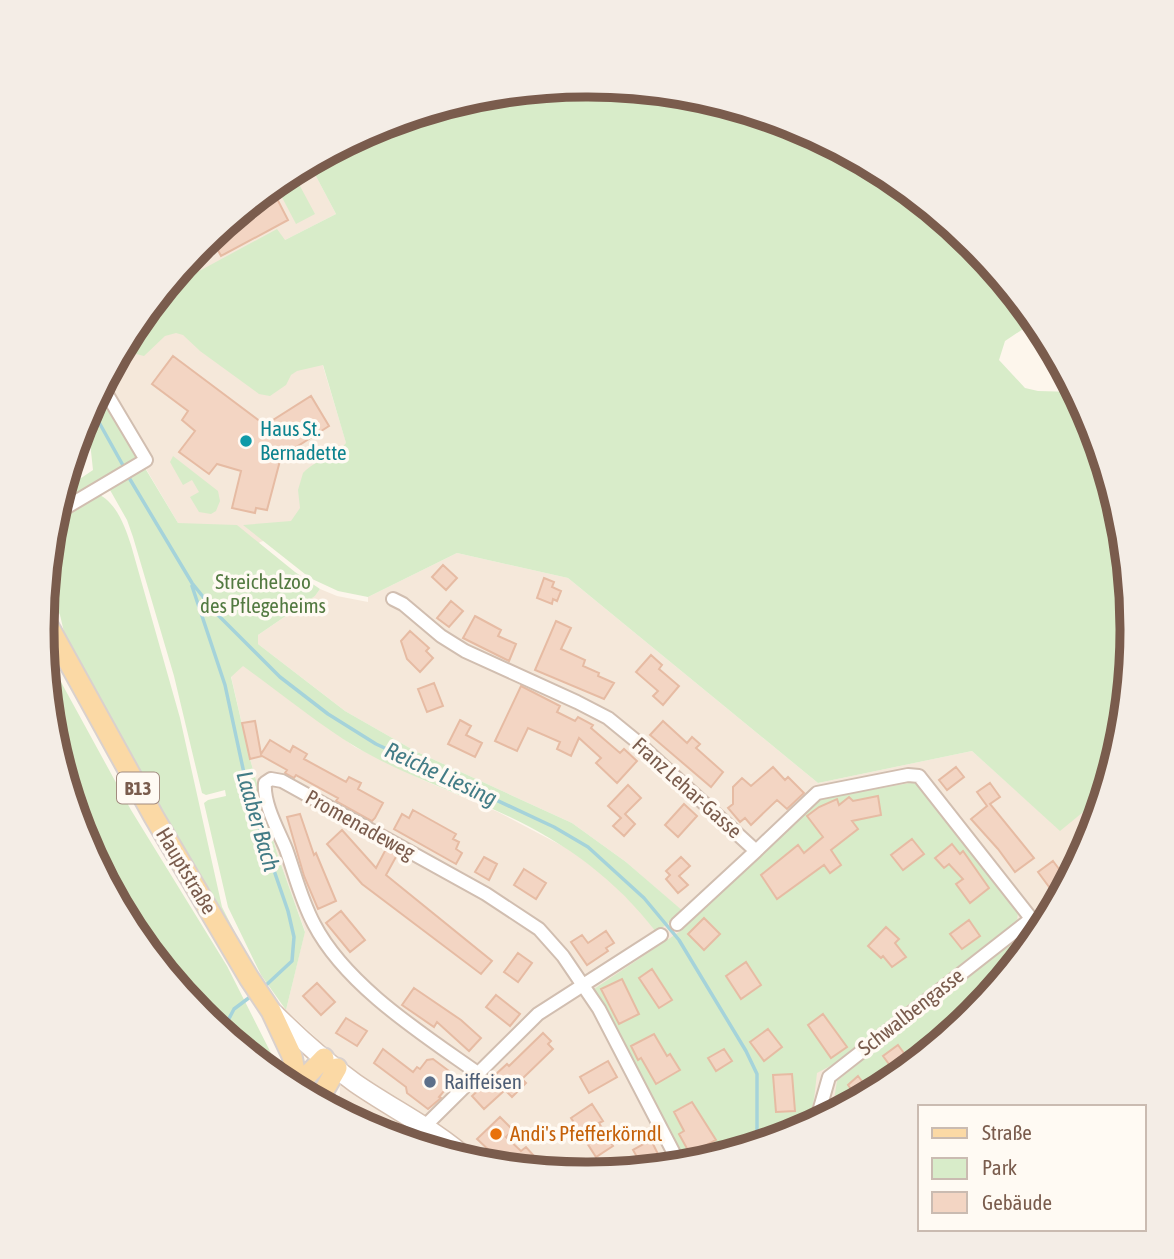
<svg xmlns="http://www.w3.org/2000/svg" width="1174" height="1259" font-family="'Asap Condensed',sans-serif">
<style>
.residential{fill:#f5e8da}
.green{fill:#d8ecc9}
.lines{fill:none;stroke-linecap:round;stroke-linejoin:round}
.stream{stroke:#a5d3da;stroke-width:3.5}
.building{fill:#f3d5c3;stroke:#e6bba3;stroke-width:2}
.minor-casing{stroke:#d1beb0;stroke-width:16}
.secondary-casing{stroke:#d6c0b0;stroke-width:21}
.primary-casing{stroke:#dad1cd;stroke-width:23}
.minor{stroke:#fff;stroke-width:12}
.secondary{stroke:#fff;stroke-width:18}
.primary{stroke:#fbd9a5;stroke-width:19}
.culture-dot{fill:#0f9aa8;stroke:#fffaf3;stroke-width:2.5}
.service-dot{fill:#5c6f8a;stroke:#fffaf3;stroke-width:2.5}
.food-dot{fill:#e8710a;stroke:#fffaf3;stroke-width:2.5}
.labels{text-anchor:middle;stroke-width:7;stroke-linejoin:round;paint-order:stroke}
.shield{fill:#fffaf3;stroke:#a28b7f;stroke-width:2}
.shield-label{font-size:19px;font-weight:bold;fill:#7a5c4d}
.culture-label{font-size:21px;fill:#0d838f;stroke:#fffaf3;text-anchor:start}
.park-label{font-size:21px;fill:#537a41;stroke:#fffaf3}
.street-label{font-size:21px;fill:#7a5c4d;stroke:#fffaf3}
.service-label{font-size:21px;fill:#4e5e75;stroke:#fffaf3;text-anchor:start}
.food-label{font-size:21px;fill:#c56008;stroke:#fffaf3;text-anchor:start}
.water-label{font-size:23px;font-style:italic;fill:#437c86;stroke:#fffaf3}
.rim{fill:none;stroke:#7a5c4d;stroke-width:9}
</style>
<rect width="100%" height="100%" fill="#fdf6ec"/>
<path class="residential" d="M309,163L336,214L285,240L360,489L343,517L260,542L254,549L178,523L100,391L134,326L202,244L285,176Z
M457,553L568,578L818,783L972,751L1060,830L1104,795L1090,838L1040,933L972,1015L889,1083L795,1133L693,1164L587,1174L480,1164L378,1133L335,1110L340,1093L338,1058L286,1010L305,931L277,853L250,759L231,676L243,665L355,747L423,780L498,812L572,851L607,878L640,911L656,932L683,912L626,862L572,823L415,751L345,711L258,644V635L315,596L320,589L337,596L368,602V597Z"/>
<path class="green" d="M587,85L694,95L796,126L890,177L973,244L1035,321L1005,341L999,360L1025,388L1038,391L1075,392L1091,421L1122,524L1132,629L1121,736L1104,795L1060,831L972,751L818,783L568,578L457,553L368,597L338,591L310,578L243,525L291,521L300,508L298,490L303,473C318,457 331,462 346,443L323,365L297,371L291,375L286,385L270,396L259,394L200,351L183,335L176,333L165,336L144,356L121,350L134,326L164,290L277,229L285,240L336,214L309,163L379,126L481,95Z
M293,173L315,214L296,224L275,184Z
M100,391L138,457L57,508L62,491L93,470L90,442L75,447L84,421Z
M173,456L218,491L220,501L216,511L211,514L199,512L190,497L199,492L192,480L183,485L170,462Z
M145,468L178,523L237,525L295,572L320,589L315,596L258,635V644L345,711L415,751L572,823L626,862L684,912L656,932C614,877 560,839 497,811C450,790 400,773 356,747C318,724 279,692 243,666L231,677L250,759L277,853L305,932L286,1010L261,975L228,907L204,803L208,800L226,796L225,790L206,795L202,793L174,676L133,537L127,520L110,490Z
M98,494C117,503 125,527 131,545L180,718L222,907L251,964L224,923L67,645L60,615L46,587L53,523Z
M44,651L131,810L227,966L275,1061L278,1077L201,1015L134,932L83,838L52,735Z
M915,782L1018,911L1017,922L847,1057L817,1073C814,1095 815,1127 790,1135L786,1130L772,1140L688,1165L594,989L682,930L821,799Z
M1024,932L1038,934L972,1015L889,1083L832,1113L837,1081L976,968Z"/>
<g class="lines">
<path class="stream" d="M91,408L125,469
M128,476L192,583L216,613L280,677L328,714L376,744L554,827L588,847L644,898L679,940L746,1051L757,1074V1145
M192,586L225,685L250,801L288,911L294,937L292,961L263,988
M222,1032L234,1009L254,994"/>
</g>
<path class="building" d="M271,187L288,220L221,256L211,237Z
M173,356L265,425L311,396L329,426L281,457L267,510L256,508L255,513L232,508L241,471L217,464L209,474L179,452L195,431L182,420L188,411L152,384Z
M443,565L457,578L446,590L432,577Z
M544,578L554,582L552,587L561,591L557,601L553,599L552,604L537,598Z
M451,601L463,611L449,627L437,618Z
M475,616L501,630L498,636L516,644L509,661L463,638Z
M556,621L571,628L561,649L585,660L583,666L599,673L598,676L614,683L604,699L535,670Z
M410,631L429,648L426,651L433,658L420,672L407,659L401,641Z
M651,655L662,665L659,669L679,686L663,705L653,696L658,691L636,672Z
M434,683L443,706L427,712L418,689Z
M521,686L560,706L557,712L575,721L578,717L593,725L591,728L620,753L624,749L637,761L617,783L596,763L601,758L579,738L571,756L557,749L560,742L528,728L517,751L495,741Z
M460,720L471,726L466,735L482,743L475,757L448,744Z
M255,721L261,754L270,740L290,752L293,746L307,754L304,759L346,782L349,777L361,783L358,789L383,803L375,818L372,821L336,801L338,798L296,775L294,778L285,773L287,770L262,756L250,759L242,723Z
M663,721L687,743L692,737L700,744L696,748L723,772L711,787L650,735Z
M773,767L785,780L788,777L804,793L787,809L777,800L751,825L745,818L740,822L728,808L733,804V787L742,778L751,786Z
M956,767L964,777L947,790L939,780Z
M990,783L1000,797L990,804L1034,858L1015,872L998,849L971,819L987,806L977,792Z
M628,785L641,798L625,814L635,824L624,836L613,826L621,818L608,806Z
M878,796L881,815L852,821L858,829L831,850L841,865L830,873L824,865L777,899L761,875L798,845L804,853L823,837L807,816L819,807L837,799L839,805L849,797L853,801Z
M684,804L697,816L678,837L665,825Z
M413,810L456,834L453,839L459,842L456,849L462,853L456,864L394,829L402,814L409,818Z
M300,814L314,855L316,853L336,901L318,909L304,876L287,817Z
M342,830L376,868L386,849L397,855L386,875L492,961L481,974L362,884L327,844Z
M912,839L924,854L903,870L891,855Z
M952,844L960,854L963,851L989,888L970,903L956,884L963,879L949,864L944,868L935,858Z
M484,857L497,864L489,880L475,872Z
M681,857L690,866L679,876L688,885L678,893L666,879L670,875L666,871Z
M1053,861L1068,881L1058,899L1038,872Z
M524,869L546,883L536,899L514,885Z
M341,911L365,940L350,952L326,923Z
M704,918L720,934L704,950L688,934Z
M969,920L980,936L962,949L950,934Z
M886,927L899,939L895,943L906,957L892,967L883,956L881,958L868,946Z
M606,931L614,943L606,948L608,951L587,965L571,942L582,935L588,943Z
M518,953L532,963L518,982L504,972Z
M746,962L761,985L741,999L726,976Z
M652,969L672,1000L659,1008L639,978Z
M622,979L639,1014L619,1024L601,989Z
M317,983L335,1002L321,1015L303,996Z
M414,988L461,1020L481,1038L469,1051L437,1022L434,1027L402,1005Z
M496,995L520,1014L510,1026L486,1007Z
M823,1014L847,1047L831,1058L808,1025Z
M346,1018L367,1031L357,1046L336,1033Z
M768,1029L782,1047L764,1061L750,1042Z
M543,1033L551,1041L548,1044L553,1049L522,1079L526,1083L512,1097L505,1090L484,1109L472,1096L507,1064L509,1066Z
M654,1034L667,1056L670,1054L680,1070L656,1084L641,1058L638,1060L631,1046Z
M898,1045L909,1060L894,1071L883,1056Z
M383,1049L413,1072L417,1067L420,1069L427,1060L433,1059L453,1074L454,1079L439,1097L441,1098L428,1109L407,1093L406,1087L374,1063Z
M724,1049L732,1061L716,1071L708,1058Z
M608,1061L617,1077L589,1093L580,1077Z
M792,1074L795,1111L776,1112L773,1075Z
M858,1076L871,1093L858,1099L848,1085Z
M692,1102L716,1140L690,1154L679,1134L684,1131L674,1112Z
M592,1104L603,1121L599,1123L613,1146L596,1157L571,1118Z
M500,1117L513,1130L506,1137L521,1151L526,1147L534,1156L530,1160L537,1170L507,1167L477,1139Z
M651,1140L658,1154L641,1164L633,1150Z"/>
<g class="lines">
<g class="minor-casing">
<path id="minor" d="M55,514L146,460L102,386
M393,599L403,604L441,636L465,651L577,702L608,718L635,740L756,851L817,793L908,775L919,776L1041,931
M677,924L756,851
M479,1074C424,1035 346,986 314,924C301,900 295,874 286,849C278,830 263,803 265,783L271,779L282,781L486,894L539,929L563,956L599,1009L680,1165
M816,1122L829,1077L1031,919
M425,1126L538,1014L661,935"/>
</g>
<g class="secondary-casing">
<path id="secondary" d="M274,1013C299,1038 326,1062 355,1083C394,1110 435,1129 470,1161"/>
</g>
<g class="primary-casing">
<path id="primary" d="M43,616L154,817L249,978L271,1011L292,1056L299,1091
M299,1084L324,1058
M318,1101L337,1068"/>
</g>
<use href="#minor" class="minor"/>
<use href="#secondary" class="secondary"/>
<use href="#primary" class="primary"/>
</g>
<circle class="culture-dot" cx="246" cy="441" r="7"/>
<circle class="service-dot" cx="430" cy="1082" r="7"/>
<circle class="food-dot" cx="496" cy="1134" r="7"/>
<g class="labels">
<rect class="shield" x="117" y="772.5" width="42" height="31" rx="5"/>
<g class="shield-label">
<text x="138" y="795">B13</text>
</g>
<g class="culture-label">
<text x="260" y="436">Haus St.<tspan x="260" dy="24">Bernadette</tspan></text>
</g>
<g class="park-label">
<text x="263" y="589">Streichelzoo<tspan x="263" dy="24">des Pflegeheims</tspan></text>
</g>
<g class="street-label">
<text transform="translate(687 788) rotate(42)" y="7">Franz Lehar-Gasse</text>
<text transform="translate(360 825) rotate(29)" y="7">Promenadeweg</text>
<text transform="translate(186 871) rotate(59)" y="7">Hauptstraße</text>
<text transform="translate(911 1012) rotate(-38)" y="7">Schwalbengasse</text>
</g>
<g class="service-label">
<text x="444" y="1089">Raiffeisen</text>
</g>
<g class="food-label">
<text x="510" y="1141">Andi's Pfefferkörndl</text>
</g>
<g class="water-label">
<text transform="translate(441 774) rotate(25)" y="8">Reiche Liesing</text>
<text transform="translate(258 821) rotate(74)" y="8">Laaber Bach</text>
</g>
</g>
<path d="M0 0H1174V1259H0ZM586 97H588A532 532 0 0 1 1120 629V630A532 532 0 0 1 588 1162H586A532 532 0 0 1 54 630V629A532 532 0 0 1 586 97Z" fill="#f4ede6" fill-rule="evenodd"/>
<path class="rim" d="M586 97H588A532 532 0 0 1 1120 629V630A532 532 0 0 1 588 1162H586A532 532 0 0 1 54 630V629A532 532 0 0 1 586 97Z"/>
<rect x="918" y="1105" width="228" height="126" fill="#fffaf3" stroke="#cabbb1" stroke-width="2"/>
<rect x="932" y="1128" width="35" height="10" fill="#fbd9a5" stroke="#cabbb1" stroke-width="2"/>
<text x="982" y="1140" font-size="21" fill="#7a5c4d">Straße</text>
<rect x="932" y="1158" width="35" height="21" fill="#d8ecc9" stroke="#cabbb1" stroke-width="2"/>
<text x="982" y="1175" font-size="21" fill="#7a5c4d">Park</text>
<rect x="932" y="1192" width="35" height="21" fill="#f3d5c3" stroke="#cabbb1" stroke-width="2"/>
<text x="982" y="1210" font-size="21" fill="#7a5c4d">Gebäude</text>
</svg>
